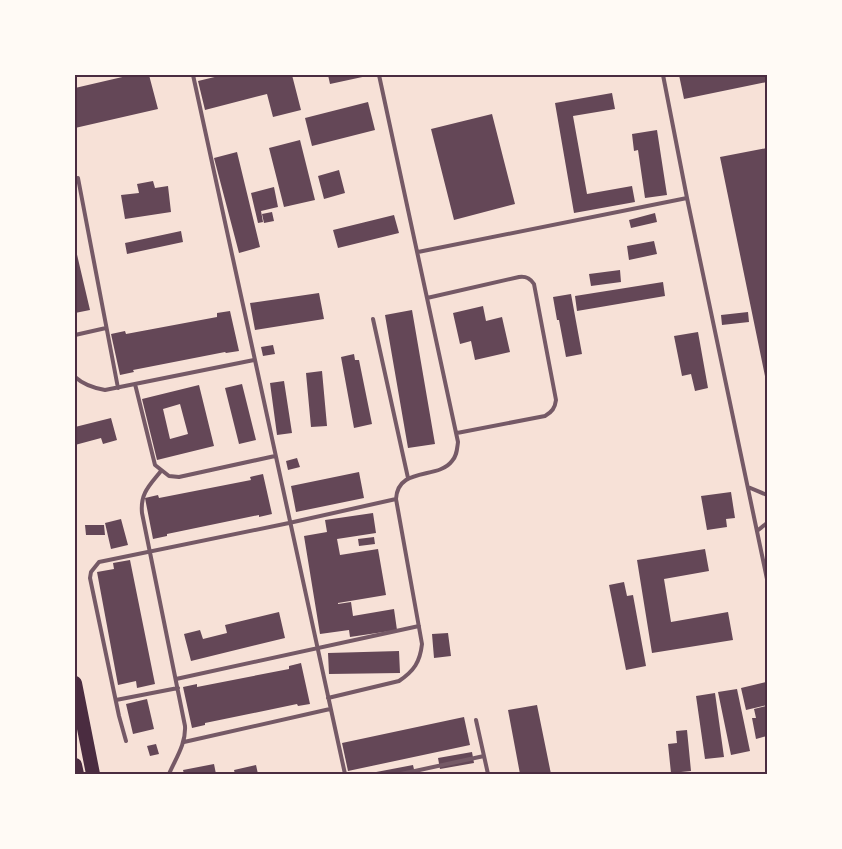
<svg xmlns="http://www.w3.org/2000/svg" width="842" height="849" font-family="'Archivo Narrow',sans-serif">
<style>
.building{fill:#644757;fill-rule:evenodd}
.lines{fill:none;stroke-linecap:round;stroke-linejoin:round}
.service{stroke:#755966;stroke-width:4}
.trunk{stroke:#4a2c40;stroke-width:14}
.neatline{fill:none;stroke:#4a2c40;stroke-width:2}
</style>
<rect width="100%" height="100%" fill="#f7e1d7"/>
<path class="building" d="M131,75H149L158,109L75,128V88Z
M223,75H292L301,110L273,117L267,94L205,110L198,81Z
M328,75H367V76L330,84Z
M679,75H767V82L684,99Z
M612,93L615,109L573,116L587,194L632,186L635,202L574,213L555,103Z
M368,102L375,130L312,146L305,118Z
M492,114L515,204L454,220L431,129Z
M657,130L667,195L645,198L638,150L634,151L632,134Z
M300,140L315,200L284,207L269,148Z
M767,148V381H766L720,157Z
M237,152L260,247L239,253L214,158Z
M339,170L345,193L324,199L318,176Z
M153,181L155,188L168,186L171,212L125,219L121,195L139,193L137,184Z
M274,187L278,207L261,211L263,222L258,223L251,193Z
M272,212L274,221L264,223L262,214Z
M655,213L657,222L631,228L629,220Z
M394,215L399,233L338,248L333,230Z
M181,231L183,242L127,254L125,243Z
M654,241L657,254L629,260L627,246Z
M75,246L90,310L75,313Z
M620,270L621,282L591,286L589,274Z
M663,282L665,296L577,311L575,296Z
M319,293L324,319L255,330L250,303Z
M571,294L582,354L566,357L559,320H557L553,297Z
M483,306L486,321L502,317L510,352L475,360L471,341L460,344L453,313Z
M412,310L435,444L408,448L385,315Z
M230,311L239,351L226,353L225,352L133,370L134,372L120,375L111,334L125,331L126,334L217,317V313Z
M748,312L749,322L722,325L721,315Z
M698,332L708,388L695,391L691,374L682,376L674,336Z
M273,345L275,354L263,356L261,347Z
M354,354L355,360H359L372,424L354,428L341,357Z
M322,371L327,426L311,427L306,373Z
M284,381L292,433L277,435L270,383Z
M242,384L256,440L239,444L225,388Z
M199,385L214,446L157,460L142,399ZM180,404L188,434L170,439L163,409Z
M111,418L117,440L103,444L101,438L75,445V427Z
M297,458L300,467L288,470L286,461Z
M359,472L364,498L296,512L291,486Z
M263,474L272,514L259,517V515L167,534V536L153,539L145,498L158,495L159,498L251,480L250,477Z
M731,492L735,518L726,519L727,527L707,530L701,496Z
M373,513L376,533L337,539L340,555L378,549L386,595L338,603V604L351,602L353,616L394,609L397,630L350,637L349,630L320,634L304,536L327,532L325,520Z
M121,519L128,545L111,549L105,523Z
M85,525H104L105,535H86Z
M374,537L375,544L359,546L358,539Z
M705,549L709,571L664,579L671,622L728,612L733,640L652,653L637,560Z
M130,560L155,684L137,688L136,681L118,685L97,572L114,569L113,563Z
M624,582L627,596L633,595L646,666L626,670L609,585Z
M279,612L285,638L191,661L184,634L200,630L203,639L227,633L225,625Z
M448,633L451,656L434,658L432,634Z
M399,651L400,673L329,674L328,653Z
M301,663L310,704L298,706L297,704L205,723V725L192,728L183,687L197,684V687L289,669V666Z
M766,682L767,705L746,710L741,688Z
M737,689L750,751L731,755L718,692Z
M715,693L724,757L705,759L696,696Z
M147,699L154,729L133,734L126,704Z
M537,705L551,774H520L508,710Z
M766,706L767,736L756,739L752,718H756L754,709Z
M464,717L470,745L348,771L342,743Z
M687,730L691,771L671,773L668,744L677,743L676,731Z
M156,744L159,754L150,756L147,746Z
M472,752L474,763L440,769L438,758Z
M214,764L216,774H184L183,770Z
M256,765L258,774H235L234,770Z
M413,765L415,774H371V773Z"/>
<g class="lines">
<path class="service" d="M193,75L345,774
M663,75L687,198L767,579
M78,178L118,388
M418,252L687,198
M427,298L519,277C526,276 530,278 534,284L556,400C555,408 552,412 545,416L457,433
M373,319L408,478
M75,335L106,328
M75,377C84,385 93,388 105,390L254,360
M135,384L155,465L169,476L179,477L275,456
M161,471C150,485 140,493 142,513L185,726C186,744 176,758 169,774
M748,487L767,495
M757,531L767,523
M176,679L419,626
M328,698L399,681C414,671 420,662 422,644L396,499C398,466 438,480 452,461C457,456 457,449 458,442L379,75
M116,700L178,688
M476,720L488,774
M126,741L119,716L90,578L91,572L99,562L289,523L396,499
M184,742L330,709
M401,774L484,756"/>
<path class="trunk" d="M75,683L93,774
M75,765L77,774"/>
</g>
<rect width="842" height="849" fill="none" stroke="#fffaf5" stroke-width="152"/>
<rect x="76" y="76" width="690" height="697" class="neatline"/>
</svg>
